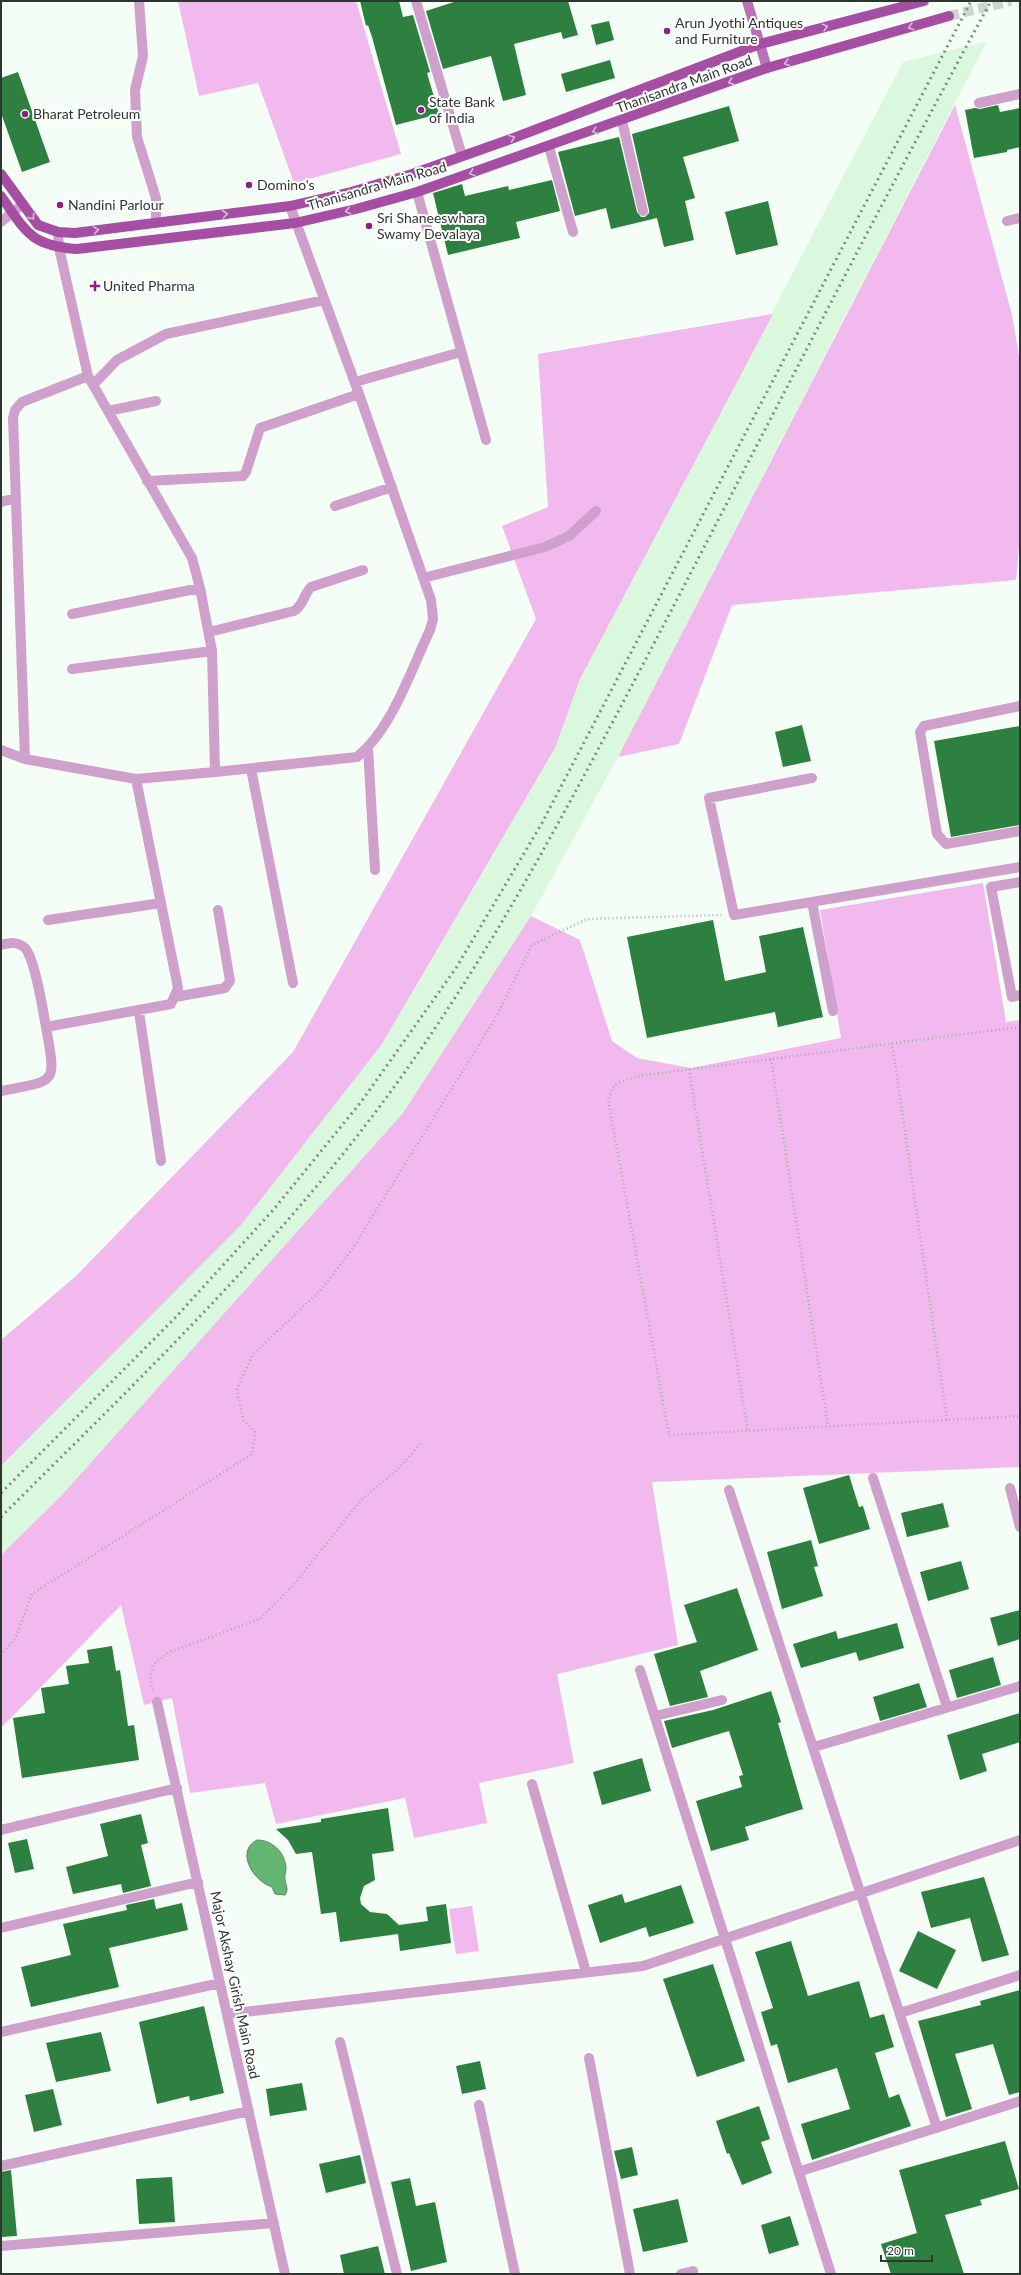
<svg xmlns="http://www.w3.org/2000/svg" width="1021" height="2275" font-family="Lato,sans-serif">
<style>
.built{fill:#daf8dd}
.green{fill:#f1b9ed}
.water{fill:#64b472;stroke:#548e5e}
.building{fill:#2e8041}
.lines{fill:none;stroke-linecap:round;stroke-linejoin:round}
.primary-tunnel{stroke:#cdd6ce;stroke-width:10;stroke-dasharray:10 5;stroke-linecap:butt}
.path{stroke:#a7b0a8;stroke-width:2.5;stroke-dasharray:1 3;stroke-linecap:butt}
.lane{stroke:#d0a0cd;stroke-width:10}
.street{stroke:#d0a0cd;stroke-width:10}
.secondary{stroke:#b872b5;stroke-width:10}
.primary{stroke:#a54ea3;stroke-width:10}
.rail{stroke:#838c84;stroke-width:3;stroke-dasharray:2 4;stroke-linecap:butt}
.oneway{stroke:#dbb8da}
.poi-dot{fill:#892188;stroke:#fff;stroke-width:1.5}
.labels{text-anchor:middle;stroke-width:4;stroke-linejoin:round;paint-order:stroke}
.poi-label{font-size:14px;fill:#2e372f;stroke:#fff;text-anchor:start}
.street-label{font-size:14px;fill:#2e372f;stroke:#fff}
</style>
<rect width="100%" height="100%" fill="#f5fef6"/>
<path class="built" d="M987,41L618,757L531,916L403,1113L62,1495L1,1555V1466L241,1225L382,1044L555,748L580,679L903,62Z"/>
<path class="green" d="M178,1H356L401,154L294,183L258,83L199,96Z
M955,105L1012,315L1020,362V536L1016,580L732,605L679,744L618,757Z
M773,314L580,679L555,748L382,1044L241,1225L1,1466V1340L76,1276L293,1052L536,619L502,526L548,507L538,354Z
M983,883L1006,1022L1020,1020V1467L652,1482L678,1645L557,1674L574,1763L479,1783L487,1823L414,1838L405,1798L276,1824L265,1783L190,1793L172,1698L144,1705L121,1605L1,1728V1555L62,1495L403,1113L531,916L580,940L612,1041L637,1058L691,1068L841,1038L820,910Z
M472,1906L479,1951L456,1954L449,1909Z"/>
<path class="water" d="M257,1840C272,1840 285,1852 286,1868C286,1872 284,1876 285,1880C286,1886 289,1889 285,1895L275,1894L272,1887C253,1881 235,1851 257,1840Z"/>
<path class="building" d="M360,1H399L403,17L413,15L430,72L427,73L439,114L396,125L372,37L368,25L366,26Z
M457,1H568L578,35L563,39L561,32L514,44L526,95L503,101L491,56L443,69L426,11Z
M609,21L614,40L596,45L591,25Z
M610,60L615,78L566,92L561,74Z
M18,72L50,162L22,172L1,113V78Z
M998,105L1000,112L1020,108V147L1007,150V152L974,158L965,110L975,108L980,109Z
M729,106L739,141L683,157L695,198L685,201L694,240L664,247L657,218L611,229L606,208L575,216L558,152L619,137L637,212L641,217H645L649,213V210L632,134Z
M552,180L560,211L516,222L520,238L448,255L433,193L462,184L465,196L508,186L509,190Z
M768,201L778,245L736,255L725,212Z
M802,725L811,761L783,767L775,732Z
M1020,726V825L951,837L934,741Z
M713,920L725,981L766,972L759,936L803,927L823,1017L778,1027L775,1012L647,1038L627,937Z
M849,1475L859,1507L863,1506L870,1529L819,1544L803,1488Z
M943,1503L949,1527L907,1537L901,1513Z
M811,1540L818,1566L814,1567L823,1596L782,1609L767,1552Z
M961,1561L969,1589L928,1601L920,1572Z
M737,1588L758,1650L700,1671L708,1697L670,1706L654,1654L697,1642L684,1605Z
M1020,1610V1639L998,1646L990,1618Z
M897,1623L904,1648L859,1661L856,1652L801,1668L793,1644L836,1631L838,1639Z
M112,1646L116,1671L120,1670L128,1726L134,1725L139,1760L22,1778L13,1718L45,1713L41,1688L69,1684L66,1666L89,1663L87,1650Z
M993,1657L1001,1685L957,1698L949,1670Z
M919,1683L927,1707L880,1721L873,1697Z
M771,1691L781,1722L778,1723L803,1809L745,1827L749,1840L711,1851L696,1801L742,1787L739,1776L743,1775L729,1731L672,1748L664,1721L713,1710Z
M1020,1713V1742L982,1754L987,1771L960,1780L947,1735Z
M642,1758L651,1791L602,1805L593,1772Z
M388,1808L394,1851L372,1854L375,1880L364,1886L360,1898L361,1904L370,1912L387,1914L399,1925L428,1921L426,1907L446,1904L451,1943L400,1951L398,1934L340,1942L336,1912L321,1914L312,1852L296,1854L288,1840L276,1829L321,1822V1819Z
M141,1814L148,1843L141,1845L151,1886L123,1893L121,1884L73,1894L66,1867L108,1856L100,1824Z
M27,1839L34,1869L15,1873L8,1843Z
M984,1877L1009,1955L982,1962L970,1918L931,1928L921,1892Z
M681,1885L694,1923L649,1937L646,1927L600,1943L588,1905L622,1894L625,1903Z
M154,1899L156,1909L182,1903L188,1930L109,1948L119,1987L31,2007L21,1967L71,1955L63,1924L127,1910L126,1905Z
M918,1931L956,1950L937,1989L899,1971Z
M791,1941L808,1996L859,1981L870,2018L884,2014L894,2047L875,2053L889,2098L899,2094L911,2126L812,2160L801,2124L850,2109L837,2068L788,2083L777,2044L771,2046L761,2012L773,2008L755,1952Z
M713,1964L745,2061L697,2077L663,1979Z
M1020,1990V2092L1009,2095L993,2044L955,2054L972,2109L946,2117L918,2021L981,2005L980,2001Z
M204,2006L224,2093L190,2101L189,2096L157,2104L139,2022Z
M101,2032L111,2071L56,2082L46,2043Z
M480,2061L486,2089L462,2094L456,2066Z
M302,2083L307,2110L270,2116L266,2089Z
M53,2089L62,2125L34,2132L25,2095Z
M759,2106L770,2139L761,2142L772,2173L742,2185L729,2153L727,2154L716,2121Z
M1005,2141L1019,2189L980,2200L982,2205L945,2215L964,2274H891L881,2244L917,2233L899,2170Z
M632,2147L638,2175L621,2179L614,2151Z
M360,2155L366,2183L326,2193L319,2164Z
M11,2170L17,2236L1,2237V2172Z
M172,2177L175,2222L139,2224L136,2179Z
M410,2178L416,2206L435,2202L447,2262L411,2271L391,2182Z
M678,2199L688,2242L643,2252L633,2209Z
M790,2216L799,2245L769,2254L761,2225Z
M378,2246L385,2274H344L340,2255Z"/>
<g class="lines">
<path class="primary-tunnel" d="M949,16L1011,1"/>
<path class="path" d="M1020,1027L638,1076L615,1084L608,1099L669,1435L1020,1416
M892,1043L947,1420
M771,1059L828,1426
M689,1069L748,1431
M1,1655L16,1637L32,1594L252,1454L255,1432L243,1420L237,1389L253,1354L320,1291L351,1251L495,1019L532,945L587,919L721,915
M153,1690L150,1679L153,1665L169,1652L260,1619L296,1582L361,1500L397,1470L421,1443"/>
<path class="lane" d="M139,1L143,56L135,90L137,137L156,198V222
M622,121L643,211
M549,147L573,232
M1020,706L924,726L920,732L937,834L946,844L1020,831
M1020,882L991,887L1012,997L1020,995
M812,902L833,1011
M175,997L225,988L230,981L218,910"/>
<path class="street" d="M416,1L462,156
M979,103L1020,94
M417,192L486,440
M1007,221L1020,218
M1,222L23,204
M355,382L461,352
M93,385L117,360L166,334L324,300
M108,411L156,401
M147,481L243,476L246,472L260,428L359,394
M1,502L16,498
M335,506L392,487
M423,578L545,547L569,536L596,511
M72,614L200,588
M209,632L294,611C303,606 304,594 311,587L363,570
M72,669L212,651
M368,748L375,870
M1,750L25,759L136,779
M25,759L13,418L15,410L22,402L88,376
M251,769L293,983
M215,772L357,757C392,729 411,670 430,630L433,619L431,600L359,394L290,206
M812,778L709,798L734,915L1020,867
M48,920L161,903
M1,945C9,943 18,941 25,948C35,959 43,1011 46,1027
M139,1012L161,1161
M1,1091C58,1080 56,1085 46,1027L171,1004L178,988L136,779L215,772L212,651L200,588L192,558L88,376L59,248L58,232
M873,1478L947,1707
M1010,1488L1020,1527
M729,1490L937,2128
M640,1670L831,2274
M157,1702L285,2274
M655,1716L722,1700
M814,1747L1020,1686
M532,1784L586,1972
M1,1830L177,1788
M1,1928L198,1882
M900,2013L1020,1975
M227,2014L643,1966L1020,1840
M1,2032L220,1983
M340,2042L397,2274
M589,2058L630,2274
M479,2105L515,2274
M1,2166L249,2111
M801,2171L1020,2101
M1,2246L274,2223
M681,2274L693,2271"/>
<path class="secondary" d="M747,1L767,68"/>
<path class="primary" d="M1,174L38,225L58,232L75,233L290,206L351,192L412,174L508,140L760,44L924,1
M1,196C26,232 31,246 77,249L295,223L356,209L417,192L767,68L949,16"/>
<path class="rail" d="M1,1493L175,1318L274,1209L361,1102L456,968L542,823L971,1
M1,1517C130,1388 264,1260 374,1114C487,965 572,799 659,634C769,423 877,210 991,1"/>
</g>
<defs><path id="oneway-chevron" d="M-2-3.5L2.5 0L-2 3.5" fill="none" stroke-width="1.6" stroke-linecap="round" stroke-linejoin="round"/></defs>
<g class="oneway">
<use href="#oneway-chevron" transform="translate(825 27) rotate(-15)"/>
<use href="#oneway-chevron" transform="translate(911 27) rotate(164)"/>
<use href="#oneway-chevron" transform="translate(787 63) rotate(164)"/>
<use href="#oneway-chevron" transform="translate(731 82) rotate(160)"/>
<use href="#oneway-chevron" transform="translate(595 131) rotate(161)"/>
<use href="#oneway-chevron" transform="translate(512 138) rotate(-21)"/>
<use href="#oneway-chevron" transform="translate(472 173) rotate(161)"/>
<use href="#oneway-chevron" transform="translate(348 211) rotate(167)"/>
<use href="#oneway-chevron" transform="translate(225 214) rotate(-7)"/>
<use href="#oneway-chevron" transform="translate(32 217) rotate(54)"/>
<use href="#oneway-chevron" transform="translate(96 230) rotate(-8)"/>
</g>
<g class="poi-dot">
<circle cx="667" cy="31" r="4"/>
<circle cx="421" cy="110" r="4"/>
<circle cx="25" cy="114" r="4"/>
<circle cx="249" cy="185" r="4"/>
<circle cx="60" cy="205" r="4"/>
<circle cx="369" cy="226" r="4"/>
<path d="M93 280h4v4h4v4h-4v4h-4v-4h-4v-4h4z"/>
</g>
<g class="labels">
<g class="poi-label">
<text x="675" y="28">Arun Jyothi Antiques<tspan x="675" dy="16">and Furniture</tspan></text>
<text x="429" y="107">State Bank<tspan x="429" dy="16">of India</tspan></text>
<text x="33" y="119">Bharat Petroleum</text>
<text x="257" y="190">Domino's</text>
<text x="68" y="210">Nandini Parlour</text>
<text x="377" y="223">Sri Shaneeswhara<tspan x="377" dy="16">Swamy Devalaya</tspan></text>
<text x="103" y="291">United Pharma</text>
</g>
<g class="street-label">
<text transform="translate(684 84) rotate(-20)" y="5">Thanisandra Main Road</text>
<text transform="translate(377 186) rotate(-16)" y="5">Thanisandra Main Road</text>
<text transform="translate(235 1985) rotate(78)" y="5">Major Akshay Girish Main Road</text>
</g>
</g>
<rect width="1021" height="2275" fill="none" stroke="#2e372f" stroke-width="4"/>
<path d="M881 2255v6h51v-6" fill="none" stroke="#2e372f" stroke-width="2"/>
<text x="887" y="2255" font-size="12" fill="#2e372f" stroke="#ffffff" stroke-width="3" paint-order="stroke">20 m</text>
</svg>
